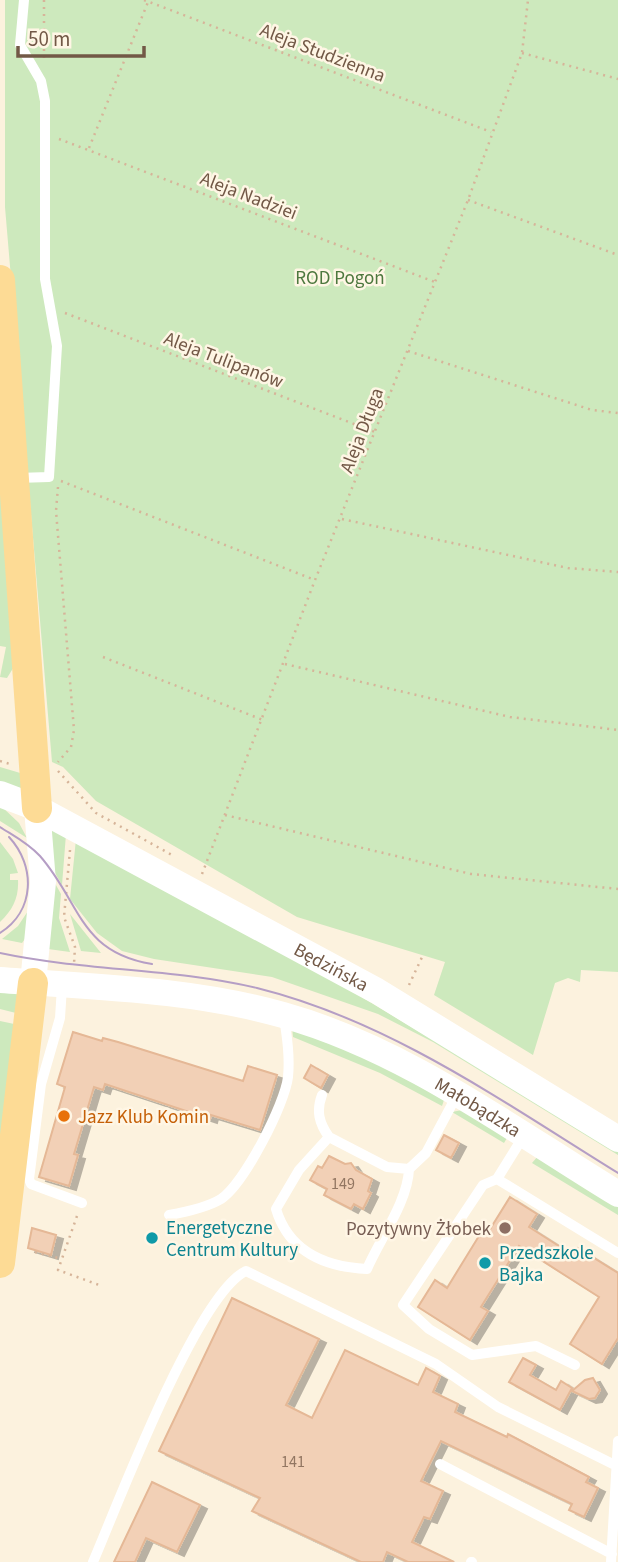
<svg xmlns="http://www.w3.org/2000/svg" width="618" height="1562" font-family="'Source Sans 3',sans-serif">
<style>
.green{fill:#cde9bd}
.building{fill:#f2d0b6;stroke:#e5b896;stroke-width:2;filter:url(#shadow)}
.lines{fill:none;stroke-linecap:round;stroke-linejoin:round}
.path{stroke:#d6b499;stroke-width:2.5;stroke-dasharray:2 5;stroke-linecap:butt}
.lane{stroke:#fff;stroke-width:10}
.secondary{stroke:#fff;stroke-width:26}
.primary{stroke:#fddb95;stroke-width:30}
.tram{stroke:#b59ec5;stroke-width:2}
.food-dot{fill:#e8710a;stroke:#fff6e5;stroke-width:2.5}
.education-dot{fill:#8d6e63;stroke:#fff6e5;stroke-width:2.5}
.culture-dot{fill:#0f9aa8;stroke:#fff6e5;stroke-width:2.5}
.labels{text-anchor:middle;stroke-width:5;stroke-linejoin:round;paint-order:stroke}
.number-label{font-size:16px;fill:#927662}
.street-label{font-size:19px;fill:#725846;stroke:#fff6e5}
.park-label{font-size:19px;fill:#4d783e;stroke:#fff6e5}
.food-label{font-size:19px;fill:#c56008;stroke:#fff6e5;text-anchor:start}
.culture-label{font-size:19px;fill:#0d838f;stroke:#fff6e5;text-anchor:start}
.education-label{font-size:19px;fill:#785e54;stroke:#fff6e5;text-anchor:end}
</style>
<defs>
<filter id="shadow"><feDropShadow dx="7" dy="4" stdDeviation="0" flood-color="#0004"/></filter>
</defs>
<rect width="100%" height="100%" fill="#fcf2de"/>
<path class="green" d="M5,0H618V972L581,970L580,982L568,978L555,983L533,1055L434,995L445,962L297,917L96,801L63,767L52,762L5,207Z
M0,357L20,657L7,678L0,677L6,647L0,646Z
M0,767L27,775L25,790L0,784Z
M0,805L19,823L27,838L0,821Z
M52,830L66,834L62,885L51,866Z
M76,839L320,972L618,1151V1155L433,1042L378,1014L272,977L154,959L122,951L97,933L70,899Z
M0,842L13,859L18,873L10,874V880H18C19,897 13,910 0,922Z
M52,878L61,894L59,918L70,952L48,949Z
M28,911L27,936L22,943L2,939L18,926Z
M70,914L101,953L81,951Z
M0,991L17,994L20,1014L0,1009Z
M0,1021L19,1025L0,1199Z
M292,1027L376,1062L444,1100L442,1106L380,1073L293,1037Z
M462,1110L507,1138L504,1143L452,1112Z
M538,1156L618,1205V1215L532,1163Z"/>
<path class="building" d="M73,1032L102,1041L103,1038L118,1042L243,1081L248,1066L277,1075L260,1130L211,1115L210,1119L105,1084L103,1090L94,1087L74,1154L78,1155L69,1186L39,1177L65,1087L57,1084Z
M311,1065L328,1075L321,1088L304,1078Z
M444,1135L459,1143L451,1158L436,1150Z
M329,1156L345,1164L351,1163L356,1170L372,1179L368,1191L371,1193L363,1209L354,1204L351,1209L324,1195L327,1189L310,1180L318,1166L322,1168Z
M510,1197L537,1214L529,1227L573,1255L578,1248L618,1273V1338L602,1364L570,1344L599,1297L519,1246L481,1307L488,1311L470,1340L418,1307L435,1280L447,1288L482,1231L487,1234Z
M32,1228L56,1235L51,1255L28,1248Z
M232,1298L319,1339L286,1405L312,1418L345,1350L418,1385L426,1368L440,1376L433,1392L458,1404L455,1412L507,1437L508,1434L589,1477L586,1482L598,1488L584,1517L569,1510L572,1504L441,1441L421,1481L443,1491L430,1519L424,1517L412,1542L454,1562H408L387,1552L383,1562H361L252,1511L260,1498L159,1451Z
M523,1358L536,1365L530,1375L556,1390L561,1381L572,1388L560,1410L509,1382Z
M593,1378L600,1390L595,1398L589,1399L572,1391L585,1380Z
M152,1482L200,1505L177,1552L146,1538L135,1562H114Z"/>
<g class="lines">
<path class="path" d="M44,0V60
M144,0L491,132
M522,53L618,79
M59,139L435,282
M89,148L148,2
M468,200L618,255
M65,313L375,432
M408,351L592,410L618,413
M61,481L315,580
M58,487L56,511L74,730L71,747L58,762
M342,519L568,568L618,572
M103,657L263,720
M285,664L510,717L618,730
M0,761L10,764
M58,771L96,813L172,855
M225,815L471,874L618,889
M70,850L64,917L75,947L74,964
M202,874L315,580L468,200L522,53L528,0
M409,985L423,955
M77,1216L58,1270L99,1285
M35,1252L62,1259"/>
<path class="lane" d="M17,478L49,477L57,346L45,279V101L41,81L20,45L24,0
M62,987L60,1018L41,1084L29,1179L31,1184L82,1203
M322,1095C316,1111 319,1123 329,1137
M523,1137L497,1179L483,1185L403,1305L429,1329L472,1355L536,1346L575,1365
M409,1169C408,1201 380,1239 367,1269C325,1267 289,1252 276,1209L299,1170L329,1137L387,1167L409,1169L426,1153L457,1095
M497,1179L618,1253
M169,1215C186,1212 206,1208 221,1199C244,1184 285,1104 288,1077C290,1057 287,1037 284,1017
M440,1464L612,1554
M93,1562C118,1504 197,1294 246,1271L436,1364L498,1407L617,1466
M471,1562H472
M611,1562L618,1441"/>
<g class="secondary">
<path id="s1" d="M0,794L37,808L377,991L618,1139"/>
<path id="s2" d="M0,980C94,987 192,989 283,1015C405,1049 511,1129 618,1194"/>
<path d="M33,983L43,882L37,808"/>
</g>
<path class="primary" d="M0,280L37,808
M0,1263L33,983"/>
<path class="tram" d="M0,827C14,836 28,843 40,856C81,903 79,952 152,964
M0,933C35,911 36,866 9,837
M0,953C84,971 173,968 257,988C390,1021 503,1102 618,1173"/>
</g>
<circle class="food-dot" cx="64" cy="1116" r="7"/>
<circle class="education-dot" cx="505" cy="1228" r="7"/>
<g class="culture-dot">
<circle cx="152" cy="1238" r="7"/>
<circle cx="485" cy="1263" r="7"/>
</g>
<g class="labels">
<g class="number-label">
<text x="343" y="1189">149</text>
<text x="293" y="1467">141</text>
</g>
<g class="street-label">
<text transform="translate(323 52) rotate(21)" y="7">Aleja Studzienna</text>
<text transform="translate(249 195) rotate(21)" y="7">Aleja Nadziei</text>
<text transform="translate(224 359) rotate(21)" y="7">Aleja Tulipanów</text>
<text transform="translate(361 430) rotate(-69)" y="7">Aleja Długa</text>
<text dy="7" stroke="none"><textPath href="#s1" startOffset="374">Będzińska</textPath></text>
<text dy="7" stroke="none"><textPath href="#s2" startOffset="502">Małobądzka</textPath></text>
</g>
<g class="park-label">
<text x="340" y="284">ROD Pogoń</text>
</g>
<g class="food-label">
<text x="78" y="1123">Jazz Klub Komin</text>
</g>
<g class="culture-label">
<text x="166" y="1234">Energetyczne<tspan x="166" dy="22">Centrum Kultury</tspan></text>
<text x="499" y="1259">Przedszkole<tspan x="499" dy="22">Bajka</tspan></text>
</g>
<g class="education-label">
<text x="491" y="1235">Pozytywny Żłobek</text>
</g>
</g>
<path d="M18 46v10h126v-10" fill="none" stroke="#725846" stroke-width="3.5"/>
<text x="28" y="46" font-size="21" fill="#725846" stroke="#fff6e5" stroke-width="5" paint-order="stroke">50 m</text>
</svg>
